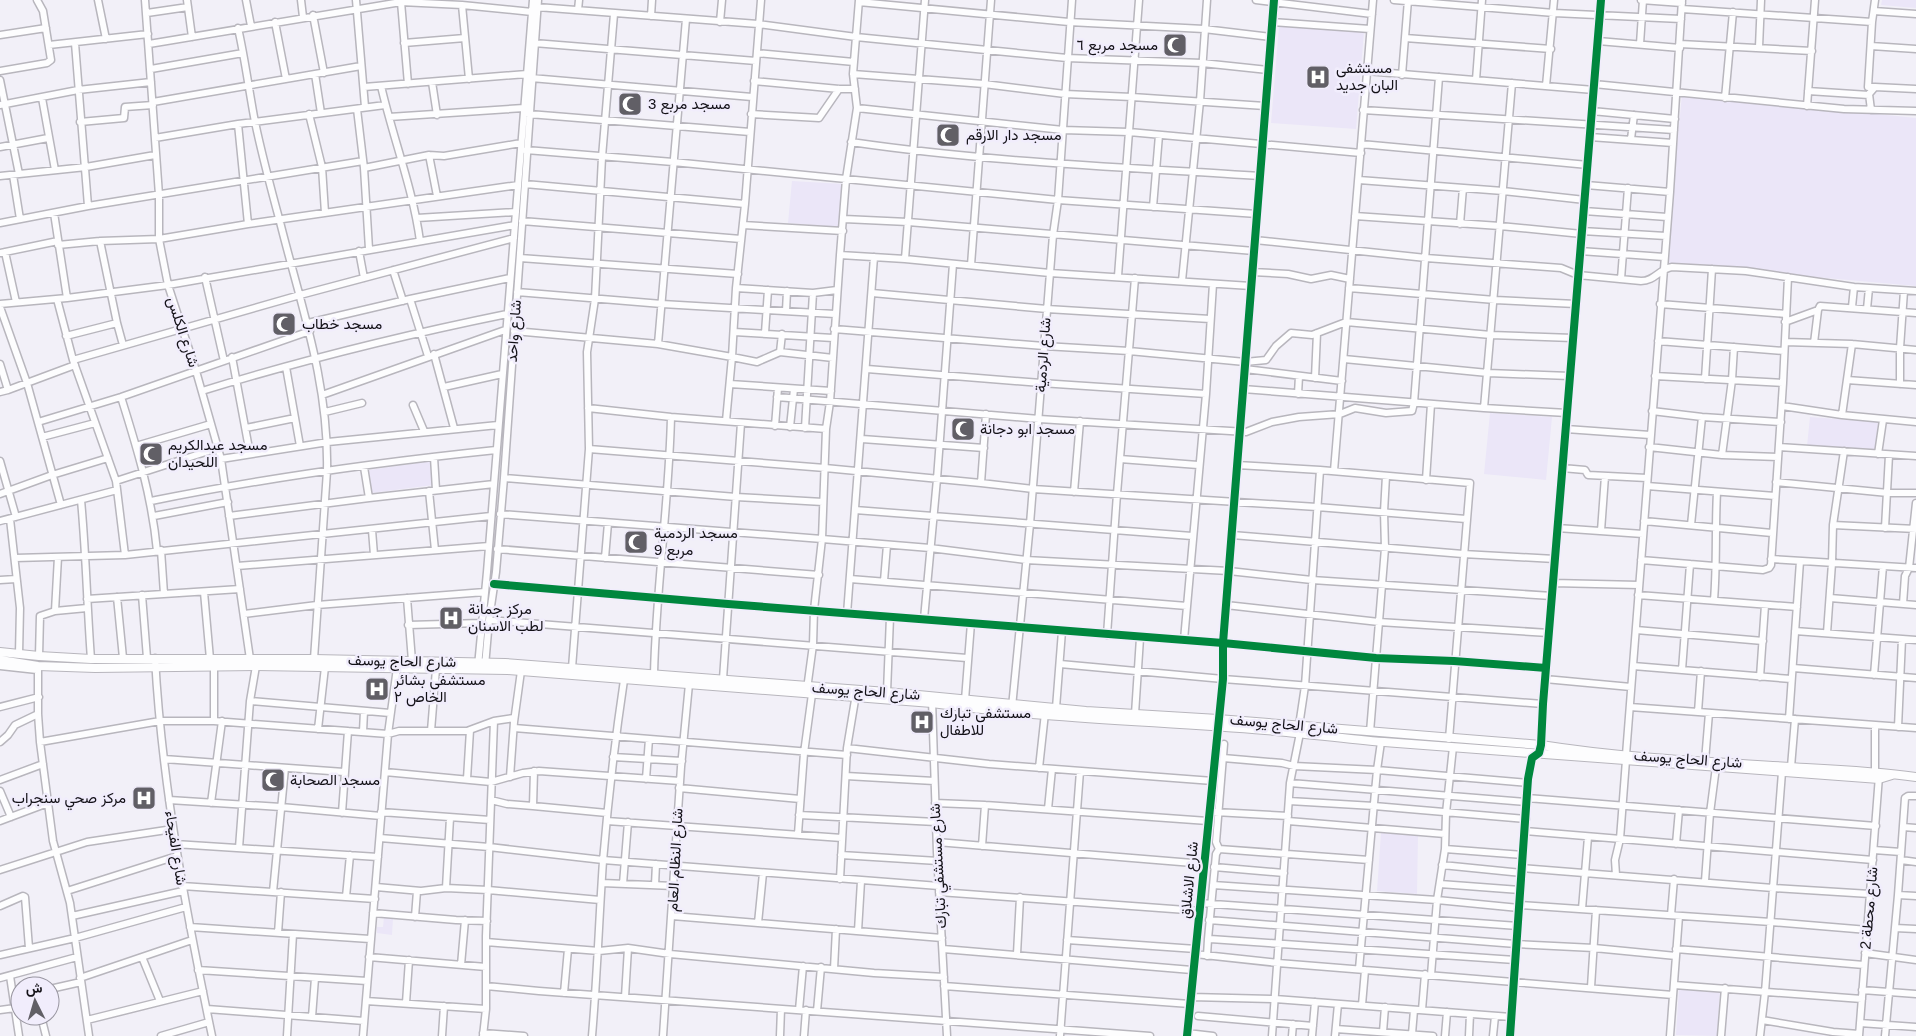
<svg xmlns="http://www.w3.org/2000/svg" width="1916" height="1036" font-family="Arial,Vazirmatn,sans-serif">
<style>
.built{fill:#ebe6f8}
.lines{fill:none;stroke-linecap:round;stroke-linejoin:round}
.minor-casing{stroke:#b8b6bd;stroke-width:9}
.major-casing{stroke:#b8b6bd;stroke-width:10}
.minor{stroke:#fdfdfe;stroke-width:6}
.major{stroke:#fdfdfe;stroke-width:8}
.cycleway-casing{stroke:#f1edfc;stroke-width:11}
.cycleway{stroke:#00873e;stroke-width:8}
.labels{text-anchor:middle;stroke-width:5;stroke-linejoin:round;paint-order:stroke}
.poi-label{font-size:15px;fill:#131117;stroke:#f1edfc;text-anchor:start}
.street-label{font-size:15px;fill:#131117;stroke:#f1edfc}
</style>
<rect width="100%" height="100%" fill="#f2f0f8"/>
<path class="built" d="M1882,0H1916V8L1881,5Z
M1279,26L1364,32L1356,129L1271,123Z
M1682,94L1916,118V286L1666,264Z
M792,181L844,184L840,227L788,223Z
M1490,413L1552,417L1546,480L1484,474Z
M1810,417L1878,422L1875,449L1807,446Z
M431,461L433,485L372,493L369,470Z
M372,683L392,696L372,695Z
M913,709L931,710L930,735L912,734Z
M1381,833L1418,835L1417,894L1377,891Z
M384,917L393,918L392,935L377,933V927H383Z
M1679,988L1720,991L1717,1036L1676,1035Z"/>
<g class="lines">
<g class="minor-casing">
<path id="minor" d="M98,0L106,39
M145,0L159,195V239L168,285L196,371L221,459L250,659
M187,0L192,37
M246,0L251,26
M301,0L303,17
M356,0L365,107
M761,0L745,204L736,288L732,357L757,362L780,352L833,358
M1256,0L1372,14
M1394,0L1554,13L1681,19
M1641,0L1682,3
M401,2L408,84
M859,2L1069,22L1204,29L1271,37
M462,5L469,79
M537,7L758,24L856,37L1067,58L1202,63L1268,70
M1682,9L1872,22
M578,10L579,0
M1874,11L1916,14
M147,13L188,7
M313,15L324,73
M651,16L652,0
M275,22L286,79
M720,22L722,0
M1272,22L1370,29
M238,28C245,59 249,91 255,122C262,155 271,189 280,222C301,306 329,383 327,471L314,659
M0,35L46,28
M1405,38L1551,49
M1598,41L1680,48
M75,43L88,206
M404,43L465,38
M534,43L756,61
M149,44L401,2L462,5L532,12
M1640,44L1643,0
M1680,44L1812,51
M49,45L148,34
M1871,46L1916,49
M1759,47L1761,0
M757,53L854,62
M151,69L243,53
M0,71L47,63L51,60L43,11L37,0
M1366,71L1594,90
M315,74L321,113
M853,74L984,84L1065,94L1132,97L1265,106
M1402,75L1408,0
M531,78L752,97
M0,80L19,174
M1476,80L1482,0
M754,81L839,89H855
M432,82L437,115
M1594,84L1844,109L1916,111
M381,86C393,138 413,189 420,241
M1546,86L1554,0
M364,87L527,74
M1875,87L1916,89
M1808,91L1869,95
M42,98L55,170
M1725,98L1733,12
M153,102L361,66
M0,105L78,90L151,82
M1807,106L1815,0
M857,108L1063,130L1129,132L1361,153
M357,109L364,168L369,249
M1363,110L1674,130
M1871,110L1869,94L1875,87H1868L1872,22L1875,0
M1592,111L1675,119
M309,114L322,167L325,213
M529,114L750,132
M751,114L819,118L839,89
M389,117L524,108
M80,122L124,118L125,107L153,105
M238,124L248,224
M1590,137L1673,143
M155,138L238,124L385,105
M1631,139L1634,115
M851,142C987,162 1123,167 1260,176
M1361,144L1588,165
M0,147L48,138
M526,150L673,162L1058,200L1257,214
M429,155L437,196
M364,168L429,155L444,156L521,143
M13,175L20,219
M0,176L86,167L155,155
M1359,180L1503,191L1585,200
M525,184L745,204
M1586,185L1670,192
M1153,207L1159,135
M1584,211L1667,217
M54,213L67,298
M1355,216L1500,226L1582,234
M417,218L516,212
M844,219L908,222L1254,251
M522,221L741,239
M0,223L88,206L363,161
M1460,224L1463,188
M743,225L843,231
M1582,231L1666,236
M1255,240L1426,258L1561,268L1578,275L1641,281C1655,281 1659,269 1672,267L1746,271L1854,287L1916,291
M100,241L117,323L123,345
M58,245L100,241L159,239L248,224L518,185
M359,251L364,278
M1580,251L1664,257
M5,252L16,302
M0,253L58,241
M840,255L905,259L1050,273L1251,286
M520,258L738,274
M905,259L925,0
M971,265L991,0
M393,270L403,301
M1252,272L1288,274L1311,279L1331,275L1350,279
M1118,276L1139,0
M205,277L224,361
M1621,279L1628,188
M1182,281L1200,101L1207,0
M736,288L813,293L837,290
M1349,288L1495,300L1576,304
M517,292L662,304L835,314
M872,293L1047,309L1210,319
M57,299L73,360L116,481L125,555
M410,299L428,356
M0,304L67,298L168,285L515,225
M1660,304L1786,314
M0,307L27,383L61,505
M1852,307L1854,287
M1867,309L1869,288
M786,311L787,291
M1785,322L1818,310
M308,323L410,299L510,278
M834,329L1044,346L1129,351L1245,362L1266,360L1276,346L1291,333L1312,335L1346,322L1491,335L1573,338
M514,331L658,344L732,357L726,421
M734,332L833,338
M765,333L768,290
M66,336L117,323
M1658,341L1784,351
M1785,342L1852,344L1916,350
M1814,343L1818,310L1820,306L1916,313
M658,344L686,19
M780,352L782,334
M434,354L454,428
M232,357L250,454
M1344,359L1488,373L1570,376
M73,360L300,295L514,238
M0,364L8,390L75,365
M286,367L300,446
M867,369L1041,383L1206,394
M1245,369L1342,381
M1655,376L1783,383
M1315,378L1317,333
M1705,379L1712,269
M1847,380L1916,385
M730,384L831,391
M1900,384V348L1904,291
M444,387L502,374
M1243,389L1484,408L1567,413
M202,391C302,360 404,335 507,314
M0,392L8,390
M1298,394L1299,376
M322,395L505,330
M121,397C137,448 152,497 157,551
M777,397L1039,419L1246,432L1272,422L1299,417L1340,414L1355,408L1386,413L1412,411L1414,403L1439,77
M413,405L424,431
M1782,406L1842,415L1916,422
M588,408L671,417L826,429
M1484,408L1512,83
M1652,411L1702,417L1781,422
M325,412L362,403
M1842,415L1852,344
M38,422L121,397L310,331
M775,426L778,388
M790,427L794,389
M246,428L295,418
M805,428L813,293
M1566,429L1650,435
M42,437L95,423
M862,439L984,448
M136,446L211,424
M1649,447L1722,455L1778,457
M1779,447L1916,456
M589,449L825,468L981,483L1033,489L1317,507L1466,519
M1878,454L1883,420
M1722,455L1732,380L1734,347
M434,457L436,490
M221,459L328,442L498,425
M1120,459L1198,465
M0,461L16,517
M1237,465L1320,470L1470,483L1449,739
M364,467L369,498
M1562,468L1585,470L1588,475L1647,478
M1334,471L1373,0
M504,478L736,497L823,502
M1426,480L1431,404
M116,481L218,448
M1776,482L1888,493H1916
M981,483L986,414
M1647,486L1775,496
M429,491L435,550
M1074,492L1080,421
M0,494L52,475L108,458
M81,500C86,553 87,606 91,659
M151,501C265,478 380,462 496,450
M855,510L1192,536
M500,514L822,539L930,548L1026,560L1229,571L1312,580L1552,596
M154,516L228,502
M229,516L369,498L494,484
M10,519L20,608L19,654
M0,521L117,490
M1644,521L1772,533
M1691,525L1702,417
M1833,525L1916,529
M1557,528L1643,534
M1885,528L1889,455
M372,530L374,555
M1601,531L1605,476
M1232,535L1463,554L1555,559
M497,549L819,575
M161,550L164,594
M15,558L125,555L491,516
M605,558L608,523
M1771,559L1916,568
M1641,560L1763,570L1769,568L1771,565L1783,383L1788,277
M237,566L489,546
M850,579L1187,606
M0,580L16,579
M884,581L887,545
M1553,583L1639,585
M494,584L728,604L1223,643L1376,658L1454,661L1546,668
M204,592L210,659
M142,595L147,658
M1638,595L1797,607
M117,597L123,658
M407,598L412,661
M1830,598L1916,605
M87,599L240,589
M1714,600C1717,564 1715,528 1717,492
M1903,604L1905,576L1909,568L1916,503
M1226,605L1379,622L1549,633
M55,611L58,557
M244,614L317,605L485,592
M847,614L874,257
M924,619L937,479L953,264
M489,620L967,658
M408,625L482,623
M1636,630L1763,641
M1795,631L1916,640
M1827,633L1832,563L1833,525L1844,451
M1107,635L1117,494L1135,278
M1184,640L1206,394L1213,284
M39,656L40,616L55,611L87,608
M155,658C162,786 186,911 212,1036
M1060,664L1223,679L1543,704
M0,666L37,670
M38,666V714L40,742L53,841L70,903L89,1036
M478,666L487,572L533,0
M485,666L489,620L496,572L504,478L538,0
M1633,666L1791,679
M572,668L589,449L587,352L595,299L602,157L614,14
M1793,668L1916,678
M1682,670L1690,564
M654,674C656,588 669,503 671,417
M1874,675L1883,566
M1760,677L1765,605
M723,679L741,423
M1545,679L1631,687
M807,689L813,645L814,610L822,539L826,429L830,402L840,255L846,179L857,108L853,74L859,0
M887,692L890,617
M932,700L937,852L947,1036
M965,700L971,623
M250,701L390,713
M0,707L39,697
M1012,707L1030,524L1053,235L1058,200L1072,0
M1630,707L1916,728
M1056,708L1062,631
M1698,712L1701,671
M1135,714L1140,638
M1789,719L1800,561
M214,721V666
M1875,725V772
M1299,726L1305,686L1320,470
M1898,727L1902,639
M514,728L847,755
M318,729L325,667
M431,731L436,669
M363,732L364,711
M1370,732L1385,548L1384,512L1386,476
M0,742L8,735L15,725L38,714
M40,742L160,721H214L388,734L399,731H467L494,721L514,718
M847,748L989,764L1213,781
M1626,755L1670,192L1682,0
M613,757L682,761
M1223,758L1282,763L1294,766L1377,770L1528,783
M164,759L344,772
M1705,761L1709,713
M1791,767L1795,719
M1039,768L1045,713
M534,771L533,806L607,813
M385,772L491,782L523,773L539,771L680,781
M846,776L934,781
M510,777L514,722L521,671
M467,779L470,730
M646,779L649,739
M0,780L43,764
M1290,783L1527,802
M679,788L800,799
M0,791L11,817
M1527,798L1876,826
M169,800L281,807L381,816
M491,800L507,804L533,806
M1289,801L1374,806L1526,819
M211,803L222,721
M935,803L985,805L1208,821
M1048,809L1052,769
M381,812L490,820
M1215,812L1288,816
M342,813L348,731
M799,815L936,822
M0,821L48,803
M607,821L842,838
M1288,821L1445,834
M1903,827L1916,828
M1525,831L1873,860
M798,834L804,753L812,694
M380,838L489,847L603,860L939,886
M937,842L1205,864
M175,844L378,857
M1676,844L1679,810
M982,846L985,805
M239,848L250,701L256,666
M1219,849L1369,860
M1445,849L1523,855
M1874,850L1901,852
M841,855L938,861
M1901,860L1916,862
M1442,865L1522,873
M1214,867L1284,873
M1522,868L1773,888L1870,894
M0,870L87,842L173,829
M1616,875L1615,860L1620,839L1626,760
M840,879L847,748L856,694
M1705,881L1710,813L1716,767
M602,883L674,886
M623,884L628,822
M1440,884L1520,890
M655,885L656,864
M1213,885L1437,900L1519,908
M182,886L375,899
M376,887L421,891L446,888L488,890L600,900
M446,888L450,818
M67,891L177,856
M273,892L285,768
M939,892L1200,911
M1898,895L1916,896
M346,897L350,855
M1200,903L1518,926
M1519,905L1771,922L1868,930
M0,906L23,896L25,897L29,948
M1582,909L1588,837
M373,913L456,920L487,921
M1671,915L1674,879
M72,916L183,891
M672,916L942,938
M415,917L417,891
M1209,920L1516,944L1594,948L1676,956
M758,923L763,873
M190,927L370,939
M1895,928L1916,929
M858,931L861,881
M278,933L281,892
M1208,939L1216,854L1219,849L1216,842L1224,744
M1067,940L1196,949
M486,942L599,951L628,948L670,954L874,973L944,977
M943,949L1192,970
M1676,949L1864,965
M1865,953L1916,960
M1017,954L1020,897
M1195,954L1278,963L1673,995
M0,955L75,938L186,907
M1207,956L1208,939H1210L1515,960
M142,957L160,1001
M369,957L486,967
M461,965L465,920
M834,969L836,929
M1359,969L1377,770L1381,742
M198,970L367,981
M1431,975L1437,900L1445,849L1446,813L1453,747
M10,976L19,1036
M0,978L77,957
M80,978L192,940
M1674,985L1862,999
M486,986L539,991L1150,1036
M944,986L1190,1004
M1591,987L1596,910
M50,989L81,982
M1862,990L1916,994
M564,993L568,949
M625,997L628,948
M1191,997L1275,999L1511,1017
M366,1001L486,1009
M406,1003L409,960
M1362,1005L1365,970
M207,1009L364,1021
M0,1010L15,1008
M799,1010L803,966
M1422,1010L1425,974
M817,1011L821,967
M41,1016L46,1036
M1198,1016L1313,1026
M312,1017L315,978
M87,1020L203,991
M1762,1020L1833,1032L1859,1034
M1860,1023L1916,1027
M1336,1029L1433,1036
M1383,1032L1385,1007
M483,1033L524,1036
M1187,1033L1213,1036
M1412,1034L1414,1010
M161,1036L209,1022
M287,1036L293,934
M363,1036L388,734L397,668
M442,1036L444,1006
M483,1036L486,1009V936L494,721
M592,1036C597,978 599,920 603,861C608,801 615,740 624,680
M663,1036L681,767L689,684
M780,1036L781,1009
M804,1036L806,1010
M1060,1036L1080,771
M1187,1036L1223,679V643L1274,0
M1272,1036L1290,783L1300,733
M1292,1036L1293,1024
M1312,1036L1315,1002
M1335,1036L1338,1004
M1445,1036L1447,1012
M1469,1036L1470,1014
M1493,1036L1495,1016
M1510,1036L1528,779L1532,758L1539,753L1541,745L1543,704L1601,0
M1670,1036L1679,916
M1721,1036L1725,988
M1760,1036L1765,992L1782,772
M1859,1036L1879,776
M1885,1036L1898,895L1905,798L1908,796H1916"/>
</g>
<g class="major-casing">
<path id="major" d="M0,652L39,656L91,659H314L505,663L887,692L1086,711L1218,719L1541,745C1629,759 1718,762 1806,768C1843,770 1880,772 1916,777
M0,660L38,666L95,668L256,666L508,670L932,703C1042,718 1154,721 1265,730C1304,733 1344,739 1384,742C1549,754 1714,767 1879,779L1892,775"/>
</g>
<use href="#minor" class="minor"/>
<use href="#major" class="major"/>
<g class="cycleway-casing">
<path id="cycleway" d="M494,584L728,604L1223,643L1376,658L1454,661L1546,668
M1187,1036L1223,679V643L1274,0
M1510,1036L1528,779L1532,758L1539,753L1541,745L1543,704L1601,0"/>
</g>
<use href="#cycleway" class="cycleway"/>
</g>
<defs>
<g id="mosque-square" transform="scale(1.25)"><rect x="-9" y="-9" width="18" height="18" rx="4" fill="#615f66" stroke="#f1edfc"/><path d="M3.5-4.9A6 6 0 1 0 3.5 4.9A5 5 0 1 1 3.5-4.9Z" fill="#fff"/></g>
<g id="hospital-square" transform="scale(1.25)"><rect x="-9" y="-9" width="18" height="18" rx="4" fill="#615f66" stroke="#f1edfc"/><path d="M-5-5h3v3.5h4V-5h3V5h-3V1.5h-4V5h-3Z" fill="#fff"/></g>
</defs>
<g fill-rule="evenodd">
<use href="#mosque-square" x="1175" y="45"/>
<use href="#hospital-square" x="1318" y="77"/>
<use href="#mosque-square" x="630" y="104"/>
<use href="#mosque-square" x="948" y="135"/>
<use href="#mosque-square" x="284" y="324"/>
<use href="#mosque-square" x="963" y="429"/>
<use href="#mosque-square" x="151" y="454"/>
<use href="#mosque-square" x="636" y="542"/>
<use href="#hospital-square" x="451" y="618"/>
<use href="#hospital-square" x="377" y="689"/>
<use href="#hospital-square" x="922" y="722"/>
<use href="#mosque-square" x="273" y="780"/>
<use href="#hospital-square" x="144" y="798"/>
</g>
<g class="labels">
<g class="poi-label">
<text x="1158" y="50" text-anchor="end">مسجد مربع ٦</text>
<text x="1336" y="73">مستشفى<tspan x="1336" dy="17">البان جديد</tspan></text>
<text x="648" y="109">مسجد مربع 3</text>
<text x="966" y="140">مسجد دار الارقم</text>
<text x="302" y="329">مسجد خطاب</text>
<text x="980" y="434">مسجد ابو دجانة</text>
<text x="168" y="450">مسجد عبدالكريم<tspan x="168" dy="17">اللحيدان</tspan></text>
<text x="654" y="538">مسجد الردمية<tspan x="654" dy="17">مربع 9</tspan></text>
<text x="468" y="614">مركز جمانة<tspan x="468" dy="17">لطب الاسنان</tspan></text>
<text x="394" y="685">مستشفى بشائر<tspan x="394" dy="17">الخاص ٢</tspan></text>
<text x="940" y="718">مستشفى تبارك<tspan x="940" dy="17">للاطفال</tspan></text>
<text x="290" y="785">مسجد الصحابة</text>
<text x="126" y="803" text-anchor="end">مركز صحي سنجراب</text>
</g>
<g class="street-label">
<text transform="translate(514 331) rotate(-86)" y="5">شارع واحد</text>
<text transform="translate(183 332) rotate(72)" y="5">شارع الكلس</text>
<text transform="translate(1043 355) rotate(-86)" y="5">شارع الردمية</text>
<text transform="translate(402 661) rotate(1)" y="5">شارع الحاج يوسف</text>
<text transform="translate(866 691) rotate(4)" y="5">شارع الحاج يوسف</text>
<text transform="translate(1284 724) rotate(5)" y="5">شارع الحاج يوسف</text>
<text transform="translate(1688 759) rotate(4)" y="5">شارع الحاج يوسف</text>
<text transform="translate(176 848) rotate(81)" y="5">شارع الفيحاء</text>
<text transform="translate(675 860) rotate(-87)" y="5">شارع النظام العام</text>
<text transform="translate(938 866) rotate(-93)" y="5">شارع مستشفي تبارك</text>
<text transform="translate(1189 880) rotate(-84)" y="5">شارع الاشلاق</text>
<text transform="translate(1869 908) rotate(-85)" y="5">شارع محطة 2</text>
</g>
</g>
<g transform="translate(35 1001) rotate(355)"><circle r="24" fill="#f1edfc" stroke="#9895a0"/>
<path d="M0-4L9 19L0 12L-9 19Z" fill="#615f66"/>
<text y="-8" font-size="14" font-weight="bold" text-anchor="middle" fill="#131117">ش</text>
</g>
</svg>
